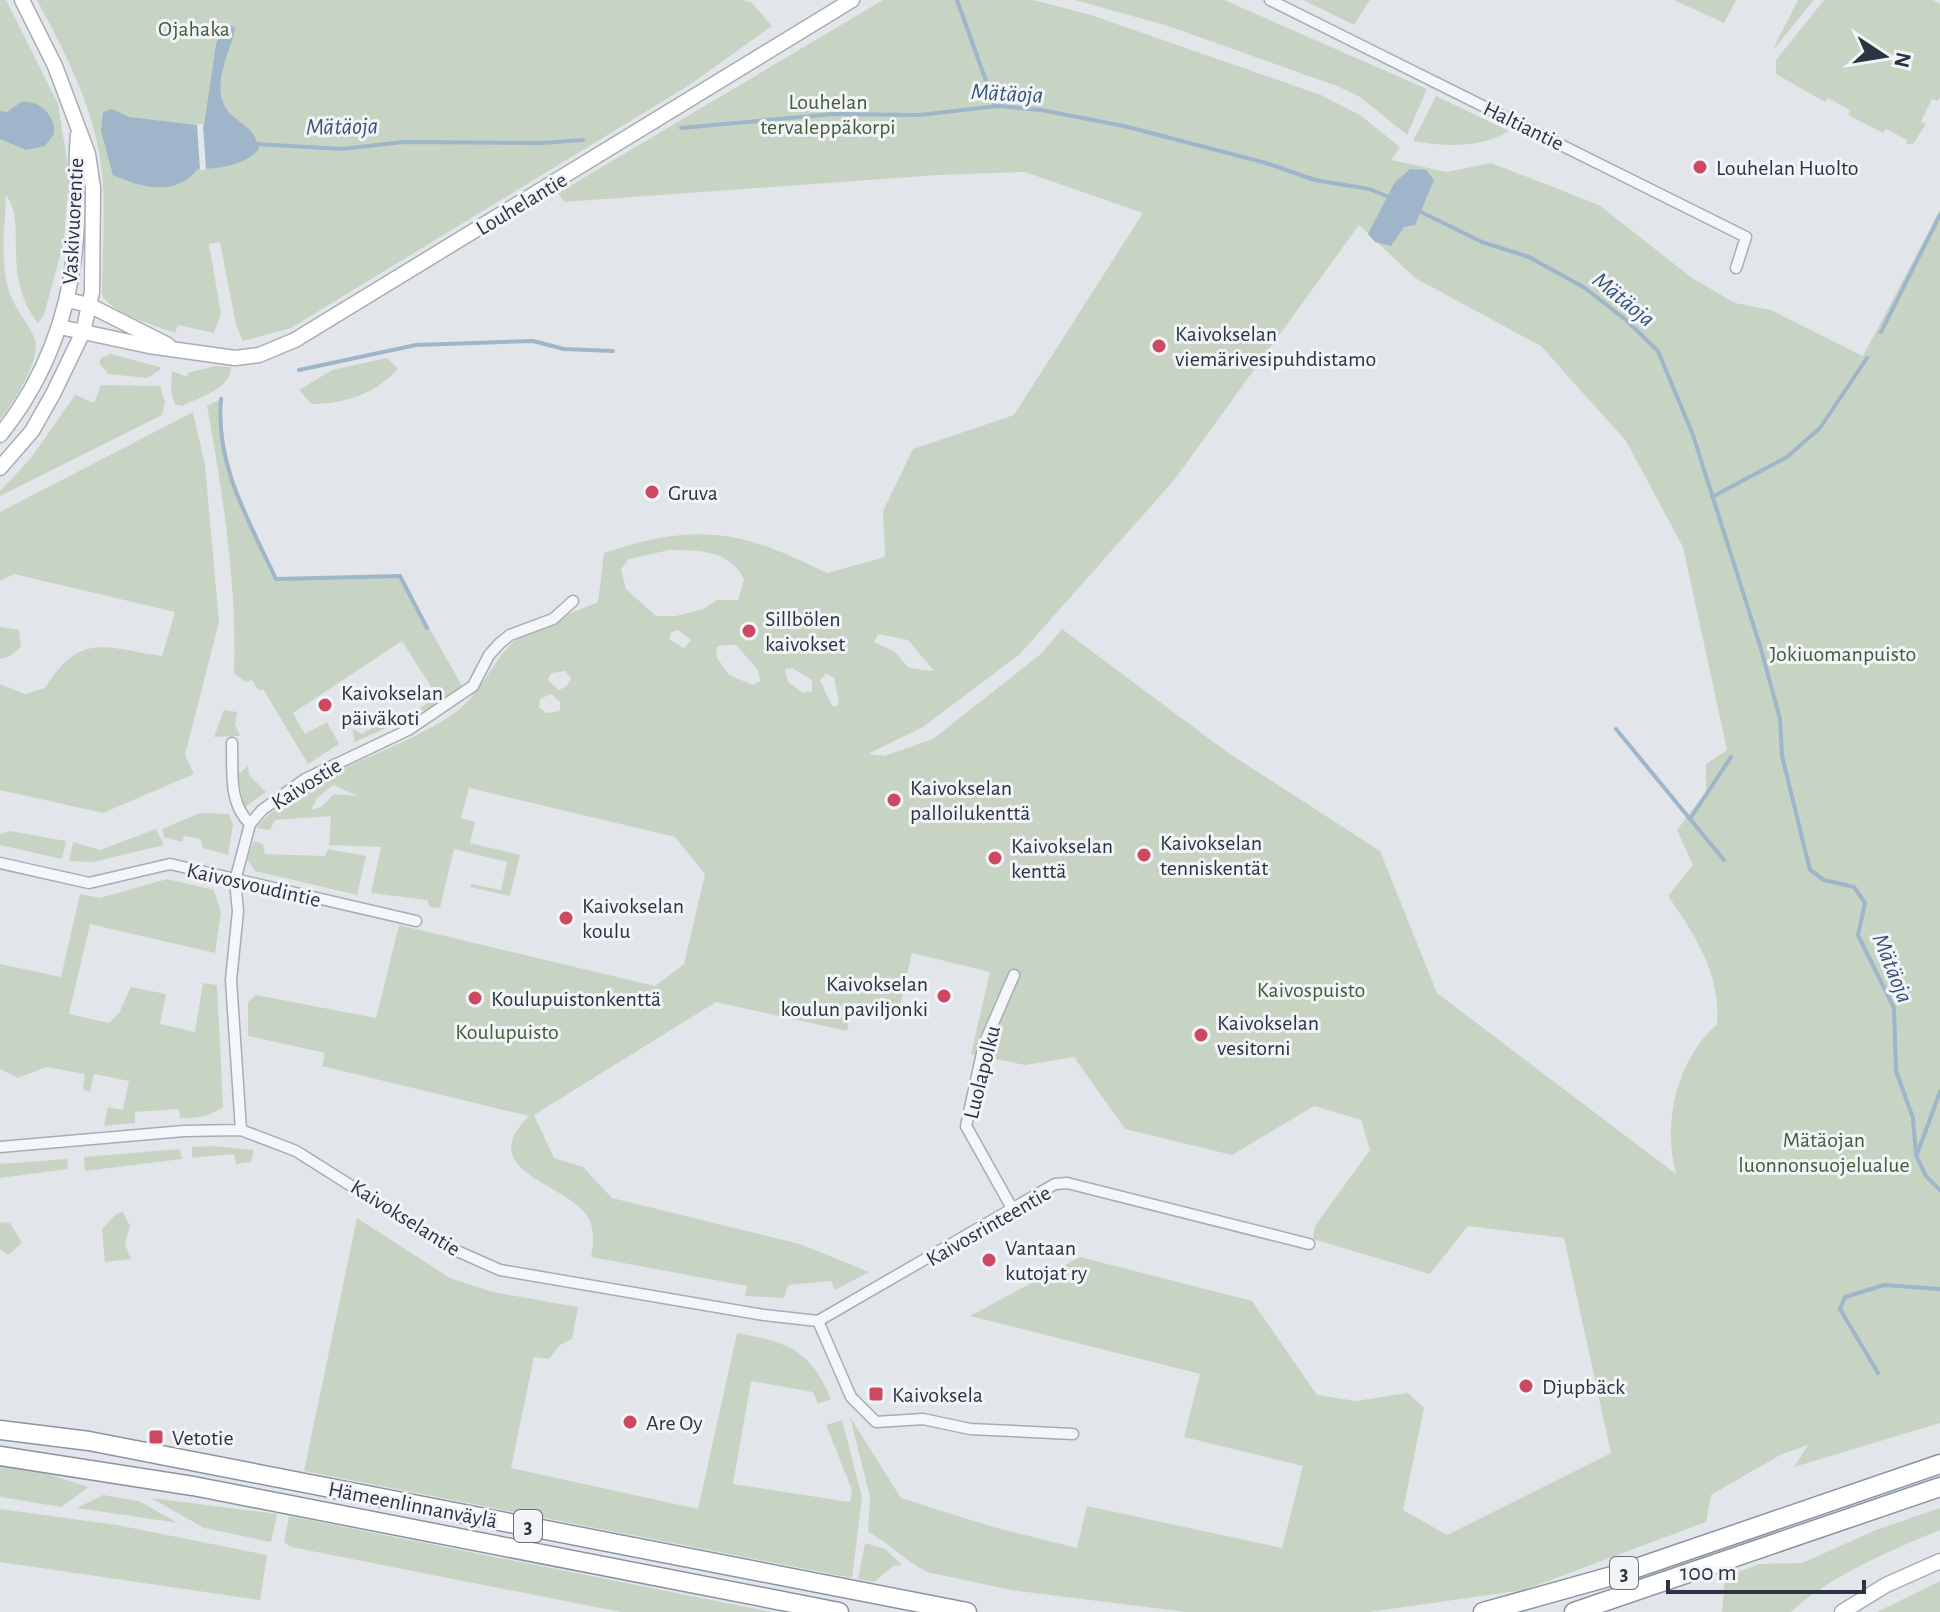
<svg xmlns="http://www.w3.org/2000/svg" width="1940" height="1612" font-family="'Alegreya Sans',sans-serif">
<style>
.green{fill:#c8d4c3;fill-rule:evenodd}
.water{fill:#9eb5ca}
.pier{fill:#e2e6ea}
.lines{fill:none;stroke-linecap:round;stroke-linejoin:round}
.stream{stroke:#9eb5ca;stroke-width:4}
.minor-casing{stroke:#a7adb4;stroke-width:13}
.secondary-casing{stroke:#a7adb4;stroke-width:17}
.trunk-casing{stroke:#8a94a1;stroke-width:21}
.minor{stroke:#f5f6f9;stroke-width:10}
.secondary{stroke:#fff;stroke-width:14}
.trunk{stroke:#fff;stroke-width:18}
.poi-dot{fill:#cd4962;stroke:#f2f4f8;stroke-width:3}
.labels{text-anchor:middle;stroke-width:6;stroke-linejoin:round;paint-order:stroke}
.shield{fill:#f2f4f8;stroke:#666e79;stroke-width:2}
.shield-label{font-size:20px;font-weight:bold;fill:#2a3442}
.park-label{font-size:22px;fill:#405e38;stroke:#f2f4f8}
.street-label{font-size:22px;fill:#2a3442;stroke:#f2f4f8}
.poi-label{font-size:22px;fill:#2a3442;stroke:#f2f4f8;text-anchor:start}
.water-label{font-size:24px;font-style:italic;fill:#345476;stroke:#f2f4f8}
</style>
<rect width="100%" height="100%" fill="#e2e6ea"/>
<path class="green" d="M0,0H6L58,104L69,173L64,241L44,315L38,323C0,275 28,224 6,195C5,226 0,257 8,288C13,307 26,319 34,337C44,357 13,402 0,420Z
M37,0H741L751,2L772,26L691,84L291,328L243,341L236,325L220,242L209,244L221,313L214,333L178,325L175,333C152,324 117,316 102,296C102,259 105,221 103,184C99,117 68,58 37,0Z
M883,0H1033L1091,15L1321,95L1360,115L1400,147L1391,160L1447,172L1491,163L1599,205L1692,278L1735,303L1771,310L1863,356L1940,210V1423L1794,1467L1808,1445L1780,1455L1711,1495L1706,1522L1524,1590L1369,1612H1186L1011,1590L927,1572C906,1562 890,1543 868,1532L870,1497L850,1417L901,1498L993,1527L1077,1548L1087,1506L1282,1548L1303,1466L1184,1437L1200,1374L970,1316L1080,1257L1252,1301L1317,1395L1356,1401L1408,1393L1424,1408L1403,1510L1447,1535L1611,1453L1564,1238L1468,1226L1430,1274L1313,1239L1315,1226L1370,1150L1361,1120L1314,1106L1232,1155L1125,1129L1074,1057L1025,1065L971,1054L990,972L912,953L898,1014L854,1003L847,1031L716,1002L534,1115L554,1158L583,1167L612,1198L800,1244L869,1272L835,1290L831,1281L788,1285L784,1298L745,1296L747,1286L591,1257C593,1243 595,1232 589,1219C572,1184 471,1173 529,1116L322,1066L325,1053L248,1036V1002L256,995L376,1018L399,925L655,986L684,964L705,874L675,837L469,788L461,818L475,822L470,843L520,855L510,896L470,887L471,884L501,890L507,862L454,849L440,908L430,907L427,900L371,893L381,847L329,845L331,816L275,820L270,830L256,828C307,771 390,756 452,715C478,697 489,668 510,645C526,628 576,612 598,602L604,553C696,522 742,530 827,573L885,557L883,511L913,449L1014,415L1143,213L1025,172L938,175L564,202L558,193ZM1359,225L1415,278L1541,346L1626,441L1683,547L1727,750L1706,764V792L1677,830L1693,865L1668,896C1695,935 1721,974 1717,1024C1677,1059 1662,1124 1676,1174L1437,993L1380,851L1227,752L1062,629L1042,653L933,739L884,756L868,754L923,727L1020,654L1175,479ZM669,550C697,550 732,550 744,580L738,600H717L703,609L676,616H656L626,589L621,569L629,559ZM678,630L691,640L684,648L669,639L672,632ZM878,634L908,640L934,671L909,668L894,651L874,642ZM722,645H736L757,669L761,681L753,685L729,675L716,656L717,647ZM792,668L812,680V691L803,693L788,682L785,669ZM565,671L571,678L567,686L559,690L548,680L551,673ZM826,673L834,678L839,702L837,706H832L820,680ZM551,694L560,702V711L546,713L539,707L540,699ZM333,785L358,796L334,794L321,807L311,810L317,798Z
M1075,0H1224L1427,89L1407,135L1360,97L1337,86L1168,26Z
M1303,0H1370L1354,25Z
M1674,0H1736L1724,23Z
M1798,0H1814L1774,49V47Z
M1824,0H1933L1940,4V97L1938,101L1932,99L1921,121L1926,124L1913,144H1906L1907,140L1886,129L1883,133L1848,115L1850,110L1828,98L1825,102L1776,74V60Z
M1436,96L1509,131C1482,148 1444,147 1413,141Z
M111,354L160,367V370L147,378L108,374L99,363L101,358Z
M387,358L398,369C373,395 347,403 312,404L299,390L332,370Z
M215,366L231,367C232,388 198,398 182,406L175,404L171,392L172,371L187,377L188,373Z
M101,385L160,386L165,402L162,415L0,496V491L31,458L75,395L94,403Z
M221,399C215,465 249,521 276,579L400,576L462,686L468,685L427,711L419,709L437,696L402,641L293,713L305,734L327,722L339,744L308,764L263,689L259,691L252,680L245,682L234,673C237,583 223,495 207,406Z
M193,412L205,465L219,622L185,755L194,774L103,813L0,790V684L25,694L45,688C81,631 104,648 162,656L175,612L14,574L0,581V512Z
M0,627L19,630L21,647L10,656L0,659Z
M224,710L237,712L235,724L240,736L214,737Z
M393,716L397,723L355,742L352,729L362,734Z
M248,766L249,775L266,792L244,808L238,774Z
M200,813L229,814L233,825L228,855L203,848L200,839L184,836L182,842L164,837L162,829Z
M156,829L164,845L93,862L69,861L73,842L100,850Z
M10,831L66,841L62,859L0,845V834Z
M254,841L263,844L265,854L325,856L328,849L366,856L357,895L255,871L247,859Z
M167,879L214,890L221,913L215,953L90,924L69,1014L109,1023L119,1013L131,987L166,994L160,1024L195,1032L203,983L217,985L223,1107C210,1116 196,1119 180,1118L179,1109L135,1112V1123L104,1126L108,1107L123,1110L129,1081L94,1074L90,1092L83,1090L85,1074L46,1067L18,1078L0,1069V964L61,977L80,894L100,898Z
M212,1146L254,1150L251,1162L236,1164L234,1154L192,1158V1147Z
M180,1149L182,1159L85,1171L84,1157Z
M67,1159L68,1169L0,1178V1164Z
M123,1212L130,1226L125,1245L131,1259L105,1262L102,1229L117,1213Z
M357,1218L450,1278L493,1292L578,1307L572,1339L560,1345L549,1359L534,1357L511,1468L698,1509L737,1333C787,1342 810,1349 831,1399L818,1404L813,1392L751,1381L733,1484L850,1502L852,1490L826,1425L842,1420L862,1497L852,1578L304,1471Z
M0,1222L10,1223L22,1243L8,1255L0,1249Z
M0,1467L47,1474L89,1487L61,1507L0,1497Z
M103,1495L139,1501L178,1523L77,1508Z
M151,1498L277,1514L271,1542L204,1528Z
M1940,1508V1530C1889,1551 1828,1577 1791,1612H1722L1725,1577L1759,1564L1802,1563L1876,1530Z
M0,1509L117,1525L267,1555L260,1600L0,1562Z
M289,1516L771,1612H621L291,1547L284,1542Z
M865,1543L885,1549L902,1565L893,1566L874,1582L858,1579Z
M1940,1581V1612H1877Z"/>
<path class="water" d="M226,23L235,28C231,53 208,88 229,112C244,128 253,125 259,149C246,165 218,169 198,169C175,197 143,188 113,175L101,131L103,112L112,109L129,117L204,126L216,44Z
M21,102C40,99 56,116 54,134L45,146L26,150L0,139V111L7,112Z
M1410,169L1426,170L1434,180L1415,225L1404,227L1391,246L1375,242L1368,234L1395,182Z"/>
<path class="pier" d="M197,124H203L206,170H200Z"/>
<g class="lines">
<path class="stream" d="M957,0L995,106
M681,128L834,114L919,115L998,106L1041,110L1124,126L1266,163L1315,180L1369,189L1389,197
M255,144L342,149L403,142L541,143L583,140
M1419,211L1482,242L1529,257L1585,288L1626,320L1658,351L1693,435L1761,649L1780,719L1782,756L1810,870L1824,880L1854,887L1865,903L1858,935L1894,1008L1896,1071L1913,1118L1916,1155L1926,1176L1940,1190
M1881,332L1940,215
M299,370L416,345L533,341L564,349L613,351
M221,399C215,465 249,521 276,579L400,576L427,628
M1712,497L1787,457L1820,428L1867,358
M1616,729L1690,819L1731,757
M1690,819L1724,860
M1917,1154L1940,1092
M1878,1373L1840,1309L1845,1297L1884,1285L1940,1289"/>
<g class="minor-casing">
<path id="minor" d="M1270,0L1746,237L1736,268
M232,743C233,772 228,802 250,824
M0,863L89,883L170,864L416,921
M241,1130L231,980L238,911L235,881L250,824L262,810L305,779L408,730L473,686L489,655L500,643L510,635L553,619L573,601
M0,1147L184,1131L241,1130L296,1151L448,1247L500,1270L764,1315L818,1321
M1013,1210L966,1126L984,1044L1014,975
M818,1321L1055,1184L1067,1183L1309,1244
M818,1321L851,1397L876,1422L923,1419L970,1429L1073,1434"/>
</g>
<g class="secondary-casing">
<path id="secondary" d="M67,300L89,305L168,345
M60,327L149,346L235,358L259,355L295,340L852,0
M0,435C50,373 74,299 77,220C78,191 75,163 78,135
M0,468L32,431L53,394L83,332L92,292L93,188L88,154L55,66L22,0
M1842,1612L1886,1585L1940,1561"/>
</g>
<g class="trunk-casing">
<path id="trunk" d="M0,1430L89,1441L967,1612
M0,1456L193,1486L839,1612
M1483,1612L1619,1574L1940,1464
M1574,1612L1940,1487"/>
</g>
<use href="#minor" class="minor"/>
<use href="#secondary" class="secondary"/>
<use href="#trunk" class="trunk"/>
</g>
<g class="poi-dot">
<circle cx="1700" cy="167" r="8"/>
<circle cx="1159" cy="346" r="8"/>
<circle cx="652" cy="492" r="8"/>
<circle cx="749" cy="631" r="8"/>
<circle cx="325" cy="705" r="8"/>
<circle cx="894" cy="800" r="8"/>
<circle cx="1144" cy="855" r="8"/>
<circle cx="995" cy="858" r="8"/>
<circle cx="566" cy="918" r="8"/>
<circle cx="944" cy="996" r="8"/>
<circle cx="475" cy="998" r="8"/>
<circle cx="1201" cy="1035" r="8"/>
<circle cx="989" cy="1260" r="8"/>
<circle cx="1526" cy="1386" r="8"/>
<rect x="868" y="1386" width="16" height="16" rx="4"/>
<circle cx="630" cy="1422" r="8"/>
<rect x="148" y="1429" width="16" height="16" rx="4"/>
</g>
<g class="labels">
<g class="shield">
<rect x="514" y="1510" width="28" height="32" rx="6"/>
<rect x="1610" y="1557" width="28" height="32" rx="6"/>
</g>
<g class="shield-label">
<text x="528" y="1533">3</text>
<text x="1624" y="1580">3</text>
</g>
<g class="park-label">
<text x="194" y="36">Ojahaka</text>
<text x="828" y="109">Louhelan<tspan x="828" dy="25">tervaleppäkorpi</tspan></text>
<text x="1843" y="661">Jokiuomanpuisto</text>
<text x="1311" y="997">Kaivospuisto</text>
<text x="507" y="1039">Koulupuisto</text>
<text x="1824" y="1147">Mätäojan<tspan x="1824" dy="25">luonnonsuojelualue</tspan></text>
</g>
<g class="street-label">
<text transform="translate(1524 125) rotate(26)" y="8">Haltiantie</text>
<text transform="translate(521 203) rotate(-31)" y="8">Louhelantie</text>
<text transform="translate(72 221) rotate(-87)" y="8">Vaskivuorentie</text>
<text transform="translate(306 783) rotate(-32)" y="8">Kaivostie</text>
<text transform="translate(254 884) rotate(13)" y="8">Kaivosvoudintie</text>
<text transform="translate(981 1072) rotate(-76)" y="8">Luolapolku</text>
<text transform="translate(406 1217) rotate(32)" y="8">Kaivokselantie</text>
<text transform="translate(988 1225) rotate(-30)" y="8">Kaivosrinteentie</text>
<text transform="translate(413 1504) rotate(11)" y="8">Hämeenlinnanväylä</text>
</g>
<g class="poi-label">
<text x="1716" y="175">Louhelan Huolto</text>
<text x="1175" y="341">Kaivokselan<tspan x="1175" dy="25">viemärivesipuhdistamo</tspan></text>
<text x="668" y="500">Gruva</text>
<text x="765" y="626">Sillbölen<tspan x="765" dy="25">kaivokset</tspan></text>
<text x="341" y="700">Kaivokselan<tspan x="341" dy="25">päiväkoti</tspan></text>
<text x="910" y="795">Kaivokselan<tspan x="910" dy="25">palloilukenttä</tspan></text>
<text x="1160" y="850">Kaivokselan<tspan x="1160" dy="25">tenniskentät</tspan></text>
<text x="1011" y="853">Kaivokselan<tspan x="1011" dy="25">kenttä</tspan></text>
<text x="582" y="913">Kaivokselan<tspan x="582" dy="25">koulu</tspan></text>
<text x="928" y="991" text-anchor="end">Kaivokselan<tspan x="928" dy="25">koulun paviljonki</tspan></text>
<text x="491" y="1006">Koulupuistonkenttä</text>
<text x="1217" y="1030">Kaivokselan<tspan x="1217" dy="25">vesitorni</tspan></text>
<text x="1005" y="1255">Vantaan<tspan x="1005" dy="25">kutojat ry</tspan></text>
<text x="1542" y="1394">Djupbäck</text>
<text x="892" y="1402">Kaivoksela</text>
<text x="646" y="1430">Are Oy</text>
<text x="172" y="1445">Vetotie</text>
</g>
<g class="water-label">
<text transform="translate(1007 93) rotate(3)" y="8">Mätäoja</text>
<text transform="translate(342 126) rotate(-1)" y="8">Mätäoja</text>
<text transform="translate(1624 299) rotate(39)" y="8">Mätäoja</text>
<text transform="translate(1893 968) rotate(68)" y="8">Mätäoja</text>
</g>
</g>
<g transform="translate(1884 56) rotate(102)" stroke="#f2f4f8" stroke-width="6" paint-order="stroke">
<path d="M0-6L14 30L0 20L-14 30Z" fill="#2a3442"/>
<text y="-12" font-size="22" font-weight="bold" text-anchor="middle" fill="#2a3442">N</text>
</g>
<path d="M1668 1580v12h196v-12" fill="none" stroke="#2a3442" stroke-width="4"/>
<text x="1680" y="1580" font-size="24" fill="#2a3442" stroke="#f2f4f8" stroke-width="6" paint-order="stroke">100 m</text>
</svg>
